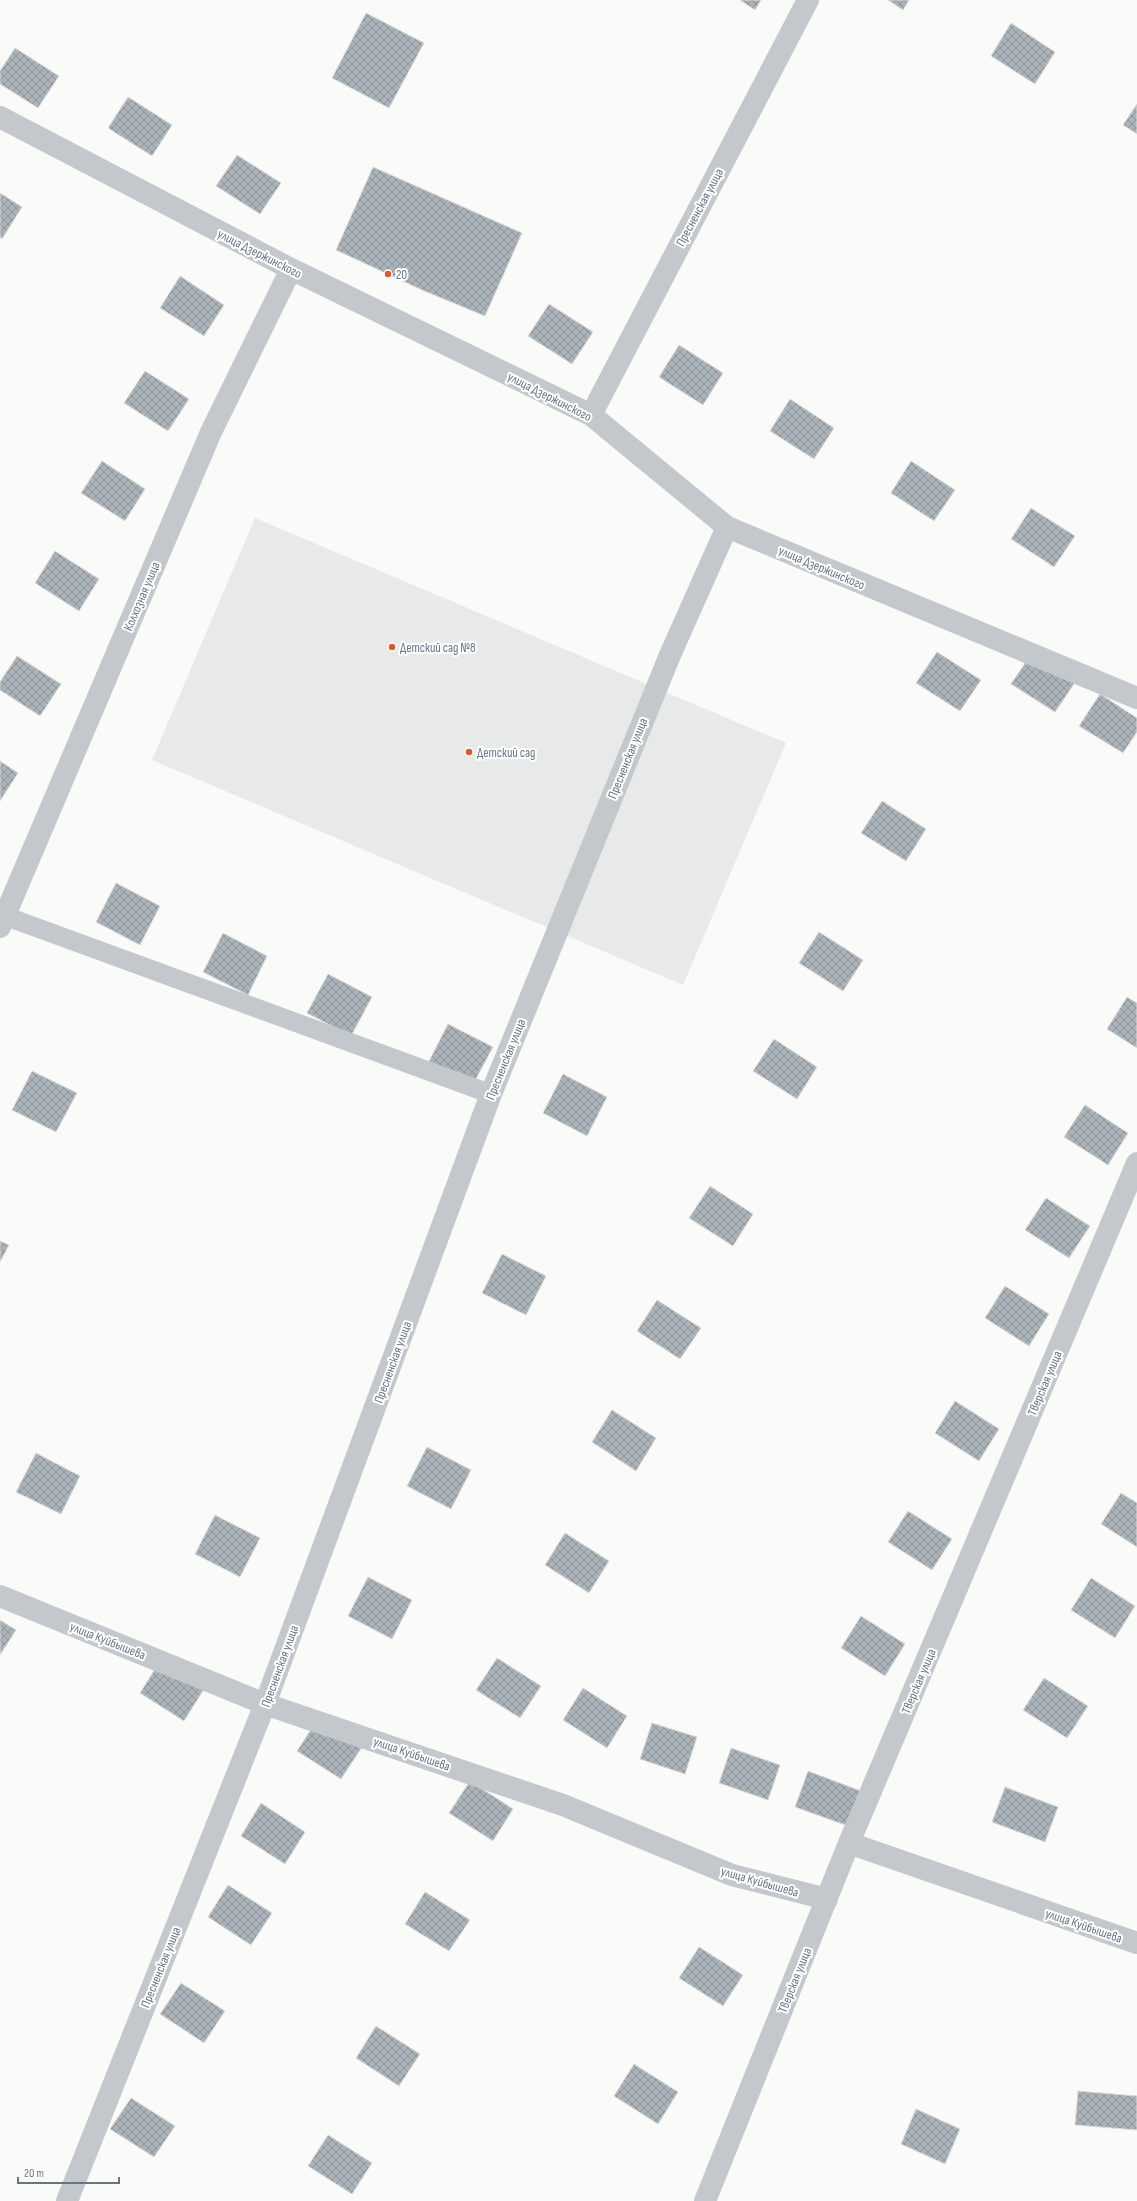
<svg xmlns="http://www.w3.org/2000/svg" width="1137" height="2201" font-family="'Sofia Sans Condensed',sans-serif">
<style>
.built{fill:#e8e9e9}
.building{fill:url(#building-cross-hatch);stroke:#dcdcda}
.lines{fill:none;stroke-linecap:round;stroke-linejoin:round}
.lane{stroke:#c3c8cc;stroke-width:19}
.street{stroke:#c3c8cc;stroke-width:22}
.poi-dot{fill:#e4572e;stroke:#fff;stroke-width:1.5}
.labels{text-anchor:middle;stroke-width:4;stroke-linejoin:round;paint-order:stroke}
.street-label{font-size:13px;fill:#657683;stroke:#fff}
.poi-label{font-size:13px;fill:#657683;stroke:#fff;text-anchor:start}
</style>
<defs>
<pattern id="building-cross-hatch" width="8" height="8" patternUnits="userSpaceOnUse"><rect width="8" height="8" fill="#aab3b9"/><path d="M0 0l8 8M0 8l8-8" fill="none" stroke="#8e969c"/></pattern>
</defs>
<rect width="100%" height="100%" fill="#fafaf8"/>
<path class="built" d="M255,518L786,743L683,985L152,760Z"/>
<path class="building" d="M740,0H761L755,10Z
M888,0H909L903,10Z
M366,13L424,43L389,108L332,78Z
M1011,23L1055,52L1035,84L991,56Z
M15,48L59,76L38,108L0,84V71Z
M128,97L172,125L152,156L108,128Z
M1137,104V134L1123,125Z
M237,155L281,183L260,214L216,186Z
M373,167L522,233L485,316L422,290L336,250Z
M0,193L22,207L2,239L0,237Z
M180,276L224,305L204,336L160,308Z
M549,304L593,332L572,364L528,336Z
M679,345L723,373L703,405L659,377Z
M145,371L189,399L168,431L124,403Z
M790,399L834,428L814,459L770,431Z
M102,461L145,489L125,521L81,493Z
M911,461L955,490L934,521L891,493Z
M1031,508L1075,536L1054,567L1011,539Z
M55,551L99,579L79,611L35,583Z
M937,652L981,680L960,711L916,683Z
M1032,653L1076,681L1055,712L1011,684Z
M17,656L61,684L40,716L0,690V682Z
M1100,694L1137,718V732L1123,753L1079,726Z
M0,761L18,773L0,801Z
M882,801L926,829L906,861L861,833Z
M116,883L160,906L140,945L96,922Z
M819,932L863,960L843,991L799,963Z
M223,933L267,956L248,995L203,972Z
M328,974L372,997L351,1036L307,1013Z
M1127,997L1137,1003V1048L1107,1029Z
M448,1024L493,1047L472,1086L428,1063Z
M774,1039L817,1067L797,1099L753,1071Z
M32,1071L77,1093L56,1132L12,1110Z
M563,1074L607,1097L587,1136L543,1113Z
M1085,1105L1128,1133L1108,1165L1064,1137Z
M710,1186L753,1214L733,1246L689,1218Z
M1046,1198L1090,1226L1069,1258L1025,1230Z
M0,1241L9,1245L0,1262Z
M502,1254L546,1276L526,1315L482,1293Z
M1005,1286L1049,1314L1029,1346L985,1318Z
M657,1300L701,1328L680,1359L637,1331Z
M955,1401L999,1429L979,1461L935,1433Z
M612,1410L656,1438L636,1471L592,1442Z
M427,1447L471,1470L451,1509L407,1486Z
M36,1453L80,1476L61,1514L16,1492Z
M1121,1493L1137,1503V1547L1101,1524Z
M908,1511L952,1539L932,1570L888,1542Z
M215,1515L260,1538L240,1577L195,1554Z
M565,1533L609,1561L589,1593L545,1565Z
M368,1577L412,1600L392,1639L348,1616Z
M1091,1578L1135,1606L1115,1638L1071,1610Z
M861,1616L905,1644L885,1676L841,1648Z
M0,1620L16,1630L0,1655Z
M497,1658L541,1686L520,1718L476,1690Z
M160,1661L204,1689L184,1721L140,1693Z
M1044,1678L1088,1706L1067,1738L1023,1710Z
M583,1688L627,1716L607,1748L563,1720Z
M318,1719L362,1747L341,1779L297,1751Z
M652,1723L697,1737L685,1774L640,1759Z
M731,1748L780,1765L768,1800L719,1783Z
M808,1771L861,1791L848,1826L795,1807Z
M470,1781L513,1809L493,1841L449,1813Z
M1005,1787L1058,1807L1045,1842L992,1822Z
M261,1803L305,1832L285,1864L241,1836Z
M228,1885L272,1913L251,1945L208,1917Z
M425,1892L470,1920L449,1951L405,1924Z
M699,1947L743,1975L723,2006L679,1978Z
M181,1983L225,2011L204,2043L160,2014Z
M376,2026L420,2054L399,2086L356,2058Z
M634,2064L678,2092L658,2124L614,2096Z
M1078,2091L1137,2096V2130L1075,2125Z
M131,2098L175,2126L154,2157L110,2129Z
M916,2109L960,2129L945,2164L901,2144Z
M328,2135L372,2163L352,2194L308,2166Z"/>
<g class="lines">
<path class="lane" d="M5,916L491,1094"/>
<path class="street" d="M0,117L291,269L591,415L727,527L1137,698
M591,415L808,0
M0,927L211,432L291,269
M0,1596L265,1704L563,1805L732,1875L827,1899
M849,1843L1137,1943
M67,2201L265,1704L491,1094L670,655L727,527
M705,2201L849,1843L1137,1163"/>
</g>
<g class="poi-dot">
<circle cx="388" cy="274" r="4"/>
<circle cx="392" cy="647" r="4"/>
<circle cx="469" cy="752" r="4"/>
</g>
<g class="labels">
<g class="street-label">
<text transform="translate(699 207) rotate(-62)" y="5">Пресненская улица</text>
<text transform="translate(260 253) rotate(27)" y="5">улица Дзержинского</text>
<text transform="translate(550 396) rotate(27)" y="5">улица Дзержинского</text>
<text transform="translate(822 567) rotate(23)" y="5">улица Дзержинского</text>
<text transform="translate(141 596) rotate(-67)" y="5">Колхозная улица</text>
<text transform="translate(627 758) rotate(-68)" y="5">Пресненская улица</text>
<text transform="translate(505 1059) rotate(-68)" y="5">Пресненская улица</text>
<text transform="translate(392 1362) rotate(-70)" y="5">Пресненская улица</text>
<text transform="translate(1044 1383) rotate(-67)" y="5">Тверская улица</text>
<text transform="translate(108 1640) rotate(22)" y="5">улица Куйбышева</text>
<text transform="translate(279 1666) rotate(-70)" y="5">Пресненская улица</text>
<text transform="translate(918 1681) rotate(-67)" y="5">Тверская улица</text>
<text transform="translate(412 1753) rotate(19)" y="5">улица Куйбышева</text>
<text transform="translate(760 1881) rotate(16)" y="5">улица Куйбышева</text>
<text transform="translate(1084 1925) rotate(19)" y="5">улица Куйбышева</text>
<text transform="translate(160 1967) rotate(-68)" y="5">Пресненская улица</text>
<text transform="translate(794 1980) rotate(-68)" y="5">Тверская улица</text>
</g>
<g class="poi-label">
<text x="396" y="279">20</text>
<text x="400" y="652">Детский сад №8</text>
<text x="477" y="757">Детский сад</text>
</g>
</g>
<path d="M18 2177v6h101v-6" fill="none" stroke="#657683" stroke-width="2"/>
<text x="24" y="2177" font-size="12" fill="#657683" stroke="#ffffff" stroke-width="3" paint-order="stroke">20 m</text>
</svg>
